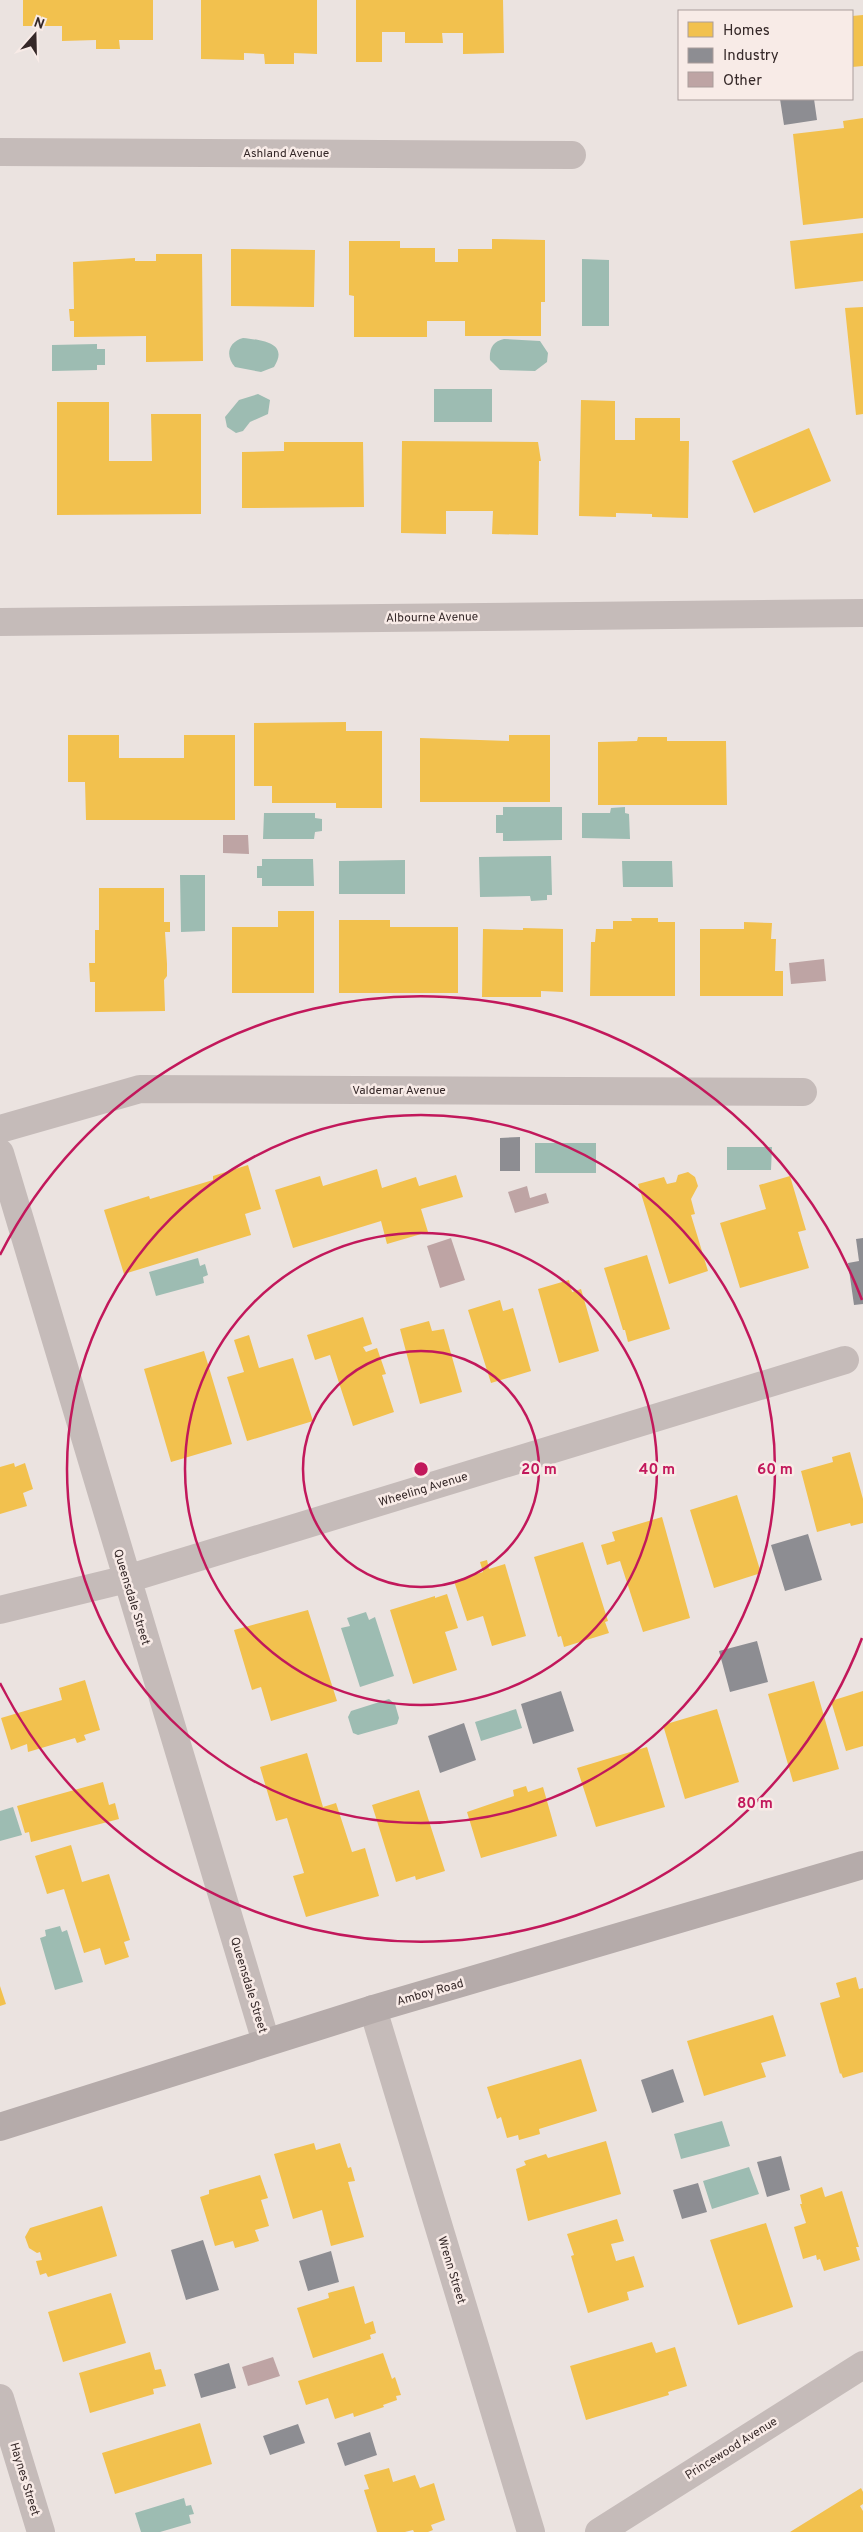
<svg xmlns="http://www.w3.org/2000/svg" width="863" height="2532" font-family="Overpass,sans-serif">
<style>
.water{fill:#9dbcb2}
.homes{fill:#f2c14e}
.industry{fill:#8d8d92}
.building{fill:#bea4a4}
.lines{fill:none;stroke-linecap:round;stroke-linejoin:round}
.street{stroke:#c5bbb9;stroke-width:28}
.secondary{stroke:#b5abaa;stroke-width:28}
.ring{fill:none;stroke:#c2185b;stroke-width:2.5}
.labels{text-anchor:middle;stroke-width:5;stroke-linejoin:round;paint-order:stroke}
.street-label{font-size:12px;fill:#352828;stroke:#f8ebe7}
.centre{fill:#c2185b;stroke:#f8ebe7;stroke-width:2.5}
.ring-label{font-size:15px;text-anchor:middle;font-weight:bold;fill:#c2185b;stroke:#f8ebe7;stroke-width:5;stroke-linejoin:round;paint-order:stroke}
</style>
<rect width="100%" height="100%" fill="#ebe3e0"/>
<path class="water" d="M582,259L609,260V326H582Z
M243,338C260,340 290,342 274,367L261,372L235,367C225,356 228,342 243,338Z
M504,339L540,341L548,353L547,362L535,371L500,370L490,360C489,349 493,341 504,339Z
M97,344V349H105V365H97V370L52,371V345Z
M434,389H492V422H434Z
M258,394L270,400L268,414L250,422L243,431L236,433L227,427L225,417L239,400Z
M503,807H562V840L503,841V833H496V815H503Z
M625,807V813L629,814L630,839L582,838V813H610L611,808Z
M264,813H315V818L322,819V831L315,832L314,839H263Z
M551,856L552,895H547V900L531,901L530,896L480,897L479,857Z
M262,859H313L314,886H262V878H257V866H262Z
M405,860V894H339V861Z
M622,861H672L673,887H623Z
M180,875H205V931L181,932Z
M535,1143H596V1173H535Z
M727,1147H772L771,1170H727Z
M198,1258L200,1266L205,1264L208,1275L203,1277L204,1283L156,1296L149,1272Z
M366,1612L369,1620L375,1617L394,1676L360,1687L341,1628L350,1626L347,1618Z
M389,1699L395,1704L399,1718L397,1724L358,1735L353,1733L348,1717L351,1711Z
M516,1709L522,1728L481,1741L475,1722Z
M13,1807L22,1835L0,1841V1811Z
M60,1926L62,1932L67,1930L83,1982L55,1990L40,1938L46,1936L45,1930Z
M722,2121L730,2146L681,2159L674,2134Z
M749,2167L759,2194L712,2209L703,2181Z
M184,2498L186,2506L191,2505L194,2514L189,2515L191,2523L160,2532H141L135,2513Z"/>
<path class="homes" d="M23,0H153V40H119L120,49H96V40L62,41V26H23Z
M201,0H317V54L294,53V64H265L264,54L244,53V60L201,59Z
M356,0H503L504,53L463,54V33H442L443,43H405V32H382V62H356Z
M863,15V66L852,67V16Z
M863,118V218L803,225L793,134L844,128L843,121Z
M863,233V281L795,289L790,241Z
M492,239L545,240V302H541V336H465V321H427V337H354V296L349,295V241H400V248H435V262H458V249H492Z
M231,249L315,250L314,307L231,306Z
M156,254H202L203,361L146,362V336L74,337V321H70L69,309H74L73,262L135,258V261H156Z
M863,307V414L856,415L845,308Z
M581,400L615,401V440H635V418H680V441H689L688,518L652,517V514L616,513V517L579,516Z
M57,402H109V461H152L151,414H201V514L57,515Z
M809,428L831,481L754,513L732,461Z
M402,441L538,442L541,461H539L538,535L492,534L493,511H446V534L401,533Z
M284,442H363L364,507L242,508V452L284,451Z
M346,722V731H382V808H336V803H272V786H254V723Z
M68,735H119V758H184V735H235V820H86L85,782H68Z
M509,735H550V802H420V738L509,741Z
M638,737H667V741H726L727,805H598V742L637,741Z
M99,888H164V922H170V932H165L167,964V976L164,980L165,1011L95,1012V982H90L89,963H95V930H99Z
M278,911H314V993H232V927H278Z
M631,918H658V922H675V996H590L591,942H595L596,929H613V921H632Z
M339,920H390V927H458V993H339Z
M744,922L772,923L771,939H776L775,971H783V996H700V929H744Z
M523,928L563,929V992L541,991V997H482L483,929L523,930Z
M248,1165L261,1209L245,1214L251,1235L124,1274L104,1210L149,1196L150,1199L213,1180V1176Z
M377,1169L382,1188L416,1177L419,1186L456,1175L463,1197L421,1209L428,1232L387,1244L381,1221L293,1248L275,1190L320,1176L323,1186Z
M688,1172L695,1177L698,1186L691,1199L695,1214L691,1215L708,1271L669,1284L638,1184L664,1177L667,1184L676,1182L678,1175Z
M790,1176L806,1230L798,1232L809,1268L740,1288L720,1223L766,1209L759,1185Z
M647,1255L670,1329L628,1342L625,1330H623L604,1268Z
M569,1280L572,1292L581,1289L599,1351L559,1363L538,1289Z
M500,1300L503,1311L513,1308L531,1371L491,1383L468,1310Z
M363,1317L372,1344L363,1347L366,1352L377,1348L386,1374L382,1375L394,1412L353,1426L330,1355L315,1360L307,1335Z
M429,1321L432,1331L444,1329L462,1392L420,1404L400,1329Z
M249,1335L259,1368L293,1358L313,1421L247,1441L227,1377L244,1372L234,1340Z
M204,1351L232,1444L171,1462L144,1369Z
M850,1452L863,1499V1523L851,1526L850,1523L817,1532L801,1471L833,1462L832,1457Z
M14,1463L15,1467L25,1463L33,1489L23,1493L27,1506L0,1514V1467Z
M737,1495L761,1573L714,1588L690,1510Z
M662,1517L690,1618L643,1632L620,1561L607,1565L601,1545L615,1541L612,1532Z
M583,1542L608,1621L605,1622L609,1633L564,1647L561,1636L558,1637L534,1557Z
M487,1560L489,1569L505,1564L526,1636L492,1646L483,1616L467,1621L454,1581L483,1572L480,1562Z
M447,1594L458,1628L445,1632L457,1670L413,1684L390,1610L435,1596V1598Z
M308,1610L337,1701L271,1721L261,1687L252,1690L234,1630Z
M85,1680L100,1730L84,1735L86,1740L77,1743L75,1738L28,1752L27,1744L11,1750L1,1718L62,1700L59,1688Z
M814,1681L839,1769L793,1782L768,1694Z
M863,1691V1746L846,1751L831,1701Z
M717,1709L739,1782L685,1799L663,1725Z
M647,1747L665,1807L596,1827L577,1768Z
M307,1753L323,1807L336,1803L352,1852L365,1848L379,1896L306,1917L293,1876L304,1873L287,1818L276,1821L260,1767Z
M103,1782L109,1805L115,1803L119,1819L31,1842L29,1832L25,1833L17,1806Z
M526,1786L528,1792L543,1787L557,1836L481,1858L467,1812L514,1796L513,1790Z
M419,1790L445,1871L416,1880L415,1876L396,1882L372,1805Z
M71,1845L82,1882L109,1874L130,1940L124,1942L129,1957L105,1965L100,1948L84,1953L64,1889L47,1894L35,1856Z
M856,1977L859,1989L863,1988V2072L843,2078L841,2073L840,2074L820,2003L840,1997L836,1983Z
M0,1986L6,2004L0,2006Z
M773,2015L786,2056L761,2063L766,2077L704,2096L687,2041Z
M581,2059L597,2111L539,2129L540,2134L519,2140L518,2135L507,2138L501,2117L497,2119L487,2087Z
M606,2141L621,2194L528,2221L516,2169L526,2165L524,2161L546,2154L548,2158Z
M314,2143L316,2150L340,2143L348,2168L351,2167L355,2181L348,2182L364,2237L331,2246L322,2210L293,2219L274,2154Z
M260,2175L268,2198L261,2200L269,2226L255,2230L259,2241L235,2248L233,2241L215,2246L200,2197L209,2194V2190Z
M822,2187L825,2197L842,2191L859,2247H856L860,2260L824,2271L820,2259L817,2260L816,2255L803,2259L794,2227L806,2223L800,2204H802L800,2195Z
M102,2206L117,2256L48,2277L46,2273L40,2275L36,2261L42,2260L40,2252L37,2253L29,2248L25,2237L30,2228Z
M617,2219L624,2241L611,2244L616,2261L634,2256L644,2287L627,2292L629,2300L588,2313L571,2256L574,2255L567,2234Z
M766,2223L793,2307L738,2325L710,2240Z
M354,2286L365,2324L373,2321L376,2333L370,2335L371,2339L313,2358L297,2308L329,2298L328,2293Z
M111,2293L126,2343L63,2362L48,2312Z
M652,2342L656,2353L675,2347L687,2386L668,2392L669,2395L586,2420L570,2366Z
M150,2352L155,2370L161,2369L166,2386L153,2389L154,2394L90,2413L79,2373Z
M383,2353L392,2379L395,2377L401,2395L396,2396L397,2400L383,2405L384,2407L354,2417L353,2413L335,2419L328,2398L306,2405L298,2381Z
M200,2423L212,2464L115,2494L102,2453Z
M389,2468L393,2482L415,2475L420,2488L434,2483L445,2520L431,2525L433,2530L428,2532H414L413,2530L405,2532H377L364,2490L369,2489L364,2475Z
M861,2488L863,2492V2504L860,2506L863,2511V2532H790Z"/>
<path class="industry" d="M780,99H814L817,120L784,125Z
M520,1137V1171H500V1138Z
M863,1238V1304L854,1305L848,1263L859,1261L856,1239Z
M808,1534L822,1580L785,1591L771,1545Z
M757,1641L768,1682L730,1692L719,1651Z
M561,1691L574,1731L533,1744L521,1704Z
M464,1723L476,1760L440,1773L428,1736Z
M673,2069L684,2102L652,2113L641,2080Z
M781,2156L790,2190L767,2197L757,2162Z
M698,2183L707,2212L682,2219L673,2190Z
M203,2240L219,2290L186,2300L171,2250Z
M331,2251L339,2282L308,2291L299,2261Z
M229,2363L236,2388L201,2398L194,2374Z
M298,2424L305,2443L270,2455L263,2436Z
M370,2432L377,2455L345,2466L337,2443Z"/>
<path class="building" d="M223,835H248L249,854L223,853Z
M824,959L826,981L791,984L789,963Z
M527,1186L530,1198L546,1193L549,1203L515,1213L508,1192Z
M451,1238L465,1280L440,1288L427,1246Z
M273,2357L280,2376L248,2386L242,2367Z"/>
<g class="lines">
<path class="street" d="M0,152L572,155
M0,622L863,613
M0,1129L140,1089L803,1092
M0,1153L266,2042
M0,1610L127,1579L845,1360
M373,2009L531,2532
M0,2398L41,2532
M599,2532L863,2365"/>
<path class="secondary" d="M0,2127L373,2009L863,1865"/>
</g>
<g class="ring">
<circle cx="421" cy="1469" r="118"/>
<circle cx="421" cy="1469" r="236"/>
<circle cx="421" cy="1469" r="354"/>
<path d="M862 1638A472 472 0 0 1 0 1683M0 1255A472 472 0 0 1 862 1300"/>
</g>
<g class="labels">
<g class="street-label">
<text x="286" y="157">Ashland Avenue</text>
<text transform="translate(432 617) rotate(-1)" y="4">Albourne Avenue</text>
<text x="399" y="1094">Valdemar Avenue</text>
<text transform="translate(423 1489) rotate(-17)" y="4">Wheeling Avenue</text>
<text transform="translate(132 1597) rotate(73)" y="4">Queensdale Street</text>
<text transform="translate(249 1985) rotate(73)" y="4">Queensdale Street</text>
<text transform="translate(430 1992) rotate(-16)" y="4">Amboy Road</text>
<text transform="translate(452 2270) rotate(73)" y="4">Wrenn Street</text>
<text transform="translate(731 2448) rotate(-32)" y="4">Princewood Avenue</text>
<text transform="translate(25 2479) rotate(73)" y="4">Haynes Street</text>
</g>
</g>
<circle cx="421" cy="1469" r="8" class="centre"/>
<g class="ring-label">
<text x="539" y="1474">20 m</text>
<text x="657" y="1474">40 m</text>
<text x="775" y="1474">60 m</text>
<text x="755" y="1808">80 m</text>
</g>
<rect x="678" y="10" width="175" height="90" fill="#f8ebe7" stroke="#aa9d9b"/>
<rect x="688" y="22" width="25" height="15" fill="#f2c14e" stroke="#aa9d9b"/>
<text x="723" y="35" font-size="15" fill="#352828">Homes</text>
<rect x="688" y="48" width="25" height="15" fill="#8d8d92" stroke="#aa9d9b"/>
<text x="723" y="60" font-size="15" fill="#352828">Industry</text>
<rect x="688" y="72" width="25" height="15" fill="#bea4a4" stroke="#aa9d9b"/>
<text x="723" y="85" font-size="15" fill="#352828">Other</text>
<g transform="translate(35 35) rotate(20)" stroke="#f8ebe7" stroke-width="4" paint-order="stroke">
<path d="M0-4L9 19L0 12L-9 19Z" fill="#352828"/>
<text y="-8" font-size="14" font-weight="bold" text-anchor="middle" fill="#352828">N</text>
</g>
</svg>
